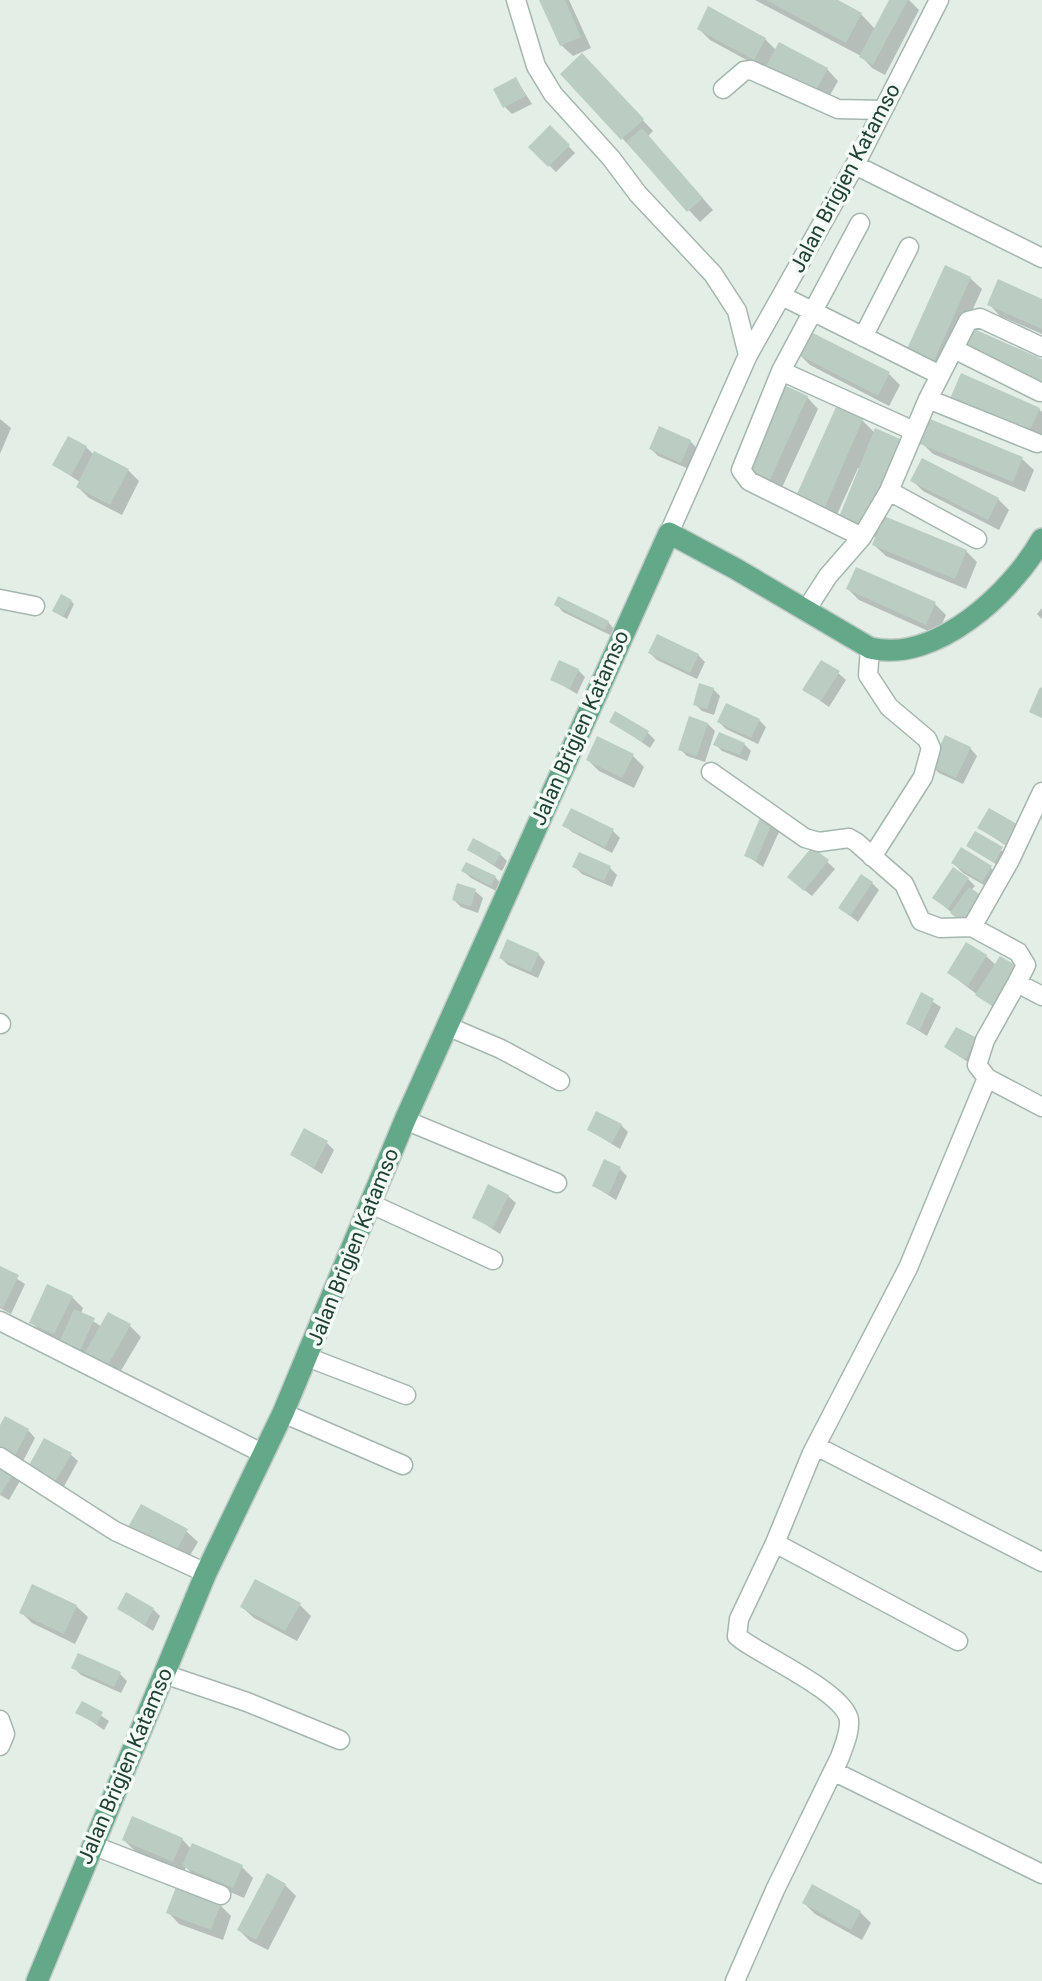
<svg xmlns="http://www.w3.org/2000/svg" width="1042" height="1981" font-family="Roboto,sans-serif">
<style>
.shadow{fill:#0003}
.building{fill:#bbcdc2}
.lines{fill:none;stroke-linecap:round;stroke-linejoin:round}
.minor-casing{stroke:#a5b7ad;stroke-width:21}
.major-casing{stroke:#c1cac6;stroke-width:24}
.minor{stroke:#fff;stroke-width:18}
.major{stroke:#63a989;stroke-width:21}
.labels{text-anchor:middle;stroke-width:7;stroke-linejoin:round;paint-order:stroke}
.street-label{font-size:21px;fill:#204232;stroke:#f4faf6}
</style>
<rect width="100%" height="100%" fill="#e3eee7"/>
<path class="shadow" d="M541,0H569L591,48L573,56L561,45Z
M755,0H834L861,14L875,29L891,0H909L919,10L885,75L872,68L861,56Z
M699,29L765,39L776,50L827,69L838,81L826,102L779,77L768,65L765,70L710,40Z
M593,67L653,131L648,136L713,210L700,222L622,138Z
M516,79L532,104L512,114L505,107Z
M550,127L575,153L556,172L530,147Z
M970,278L982,289L944,373L920,362Z
M1042,301V334L1000,316L989,304Z
M799,354L889,374L900,385L889,406L810,365Z
M807,397L818,409L779,494L759,485Z
M837,409L862,420L875,433L899,440L910,451L883,518L966,551L977,562L966,589L886,556L874,545L877,538L852,528L841,516L861,469L858,468L835,519L809,507Z
M1039,409L1042,412V440L962,412Z
M0,419L11,428L0,454Z
M931,421L1022,459L1034,470L1025,492L933,454L922,443Z
M690,441L697,448L689,469L658,456L651,449Z
M86,447L94,455L128,470L139,481L122,515L89,498L78,487L80,482L54,465Z
M912,480L998,499L1009,510L999,530L923,491Z
M848,589L935,604L946,615L937,635L859,600Z
M71,601L74,604L67,619L57,613Z
M556,604L608,622L615,630L612,636L563,612Z
M1042,608V619L1037,614Z
M650,653L698,655L705,662L697,679L657,660Z
M578,670L585,677L577,694L552,679Z
M838,673L846,680L829,707L805,690Z
M713,689L720,696L714,715L702,711L695,704Z
M759,720L766,727L758,744L726,729L719,722Z
M611,721L648,733L655,740L650,748Z
M708,724L715,731L705,762L687,756L680,749Z
M715,744H744L751,751L747,761L722,751Z
M970,748L977,756L963,784L939,773L932,766Z
M633,756L644,767L634,788L599,771L588,760Z
M761,820L779,832L763,867L746,855Z
M564,825L613,831L620,838L612,853L572,832Z
M1016,825L1023,832L1013,850L979,828Z
M976,833L1009,856L1002,868L968,846Z
M813,849L835,869L812,896L797,884Z
M469,850L500,854L507,861L502,871Z
M953,863L991,868L998,875L989,888L963,873Z
M575,867L610,868L617,875L612,887L582,874Z
M463,871L495,877L502,885L498,892L471,878Z
M963,874L975,886L951,912L934,898Z
M872,883L879,890L858,922L840,908Z
M458,885L475,891L483,898L478,913L461,907L454,900Z
M538,954L545,962L538,978L508,965L501,958Z
M986,956L996,965L1016,968L1000,1012L949,973Z
M922,995L941,1007L927,1036L908,1024Z
M976,1040L983,1047L972,1065L946,1047Z
M621,1125L628,1132L620,1149L589,1130Z
M327,1143L334,1150L322,1174L292,1155Z
M620,1169L627,1176L616,1200L594,1186Z
M508,1196L516,1203L500,1234L474,1217Z
M0,1268L25,1284L11,1314L0,1308Z
M72,1297L83,1308L81,1313L102,1327L130,1326L141,1337L119,1374L89,1353L85,1361L42,1333L31,1322Z
M0,1429L28,1430L35,1438L21,1465L0,1454Z
M70,1454L78,1461L63,1488L37,1474Z
M0,1463L21,1479L9,1500L0,1495Z
M186,1531L198,1542L186,1562L142,1538Z
M300,1605L311,1616L297,1641L254,1618L242,1607Z
M76,1606L88,1617L75,1644L32,1623L21,1612Z
M119,1609H153L160,1616L153,1631Z
M73,1667L120,1674L127,1681L121,1693L81,1675Z
M82,1703L109,1721L104,1730L78,1712Z
M182,1839L191,1849L242,1867L253,1878L244,1898L195,1877L186,1867L184,1872L135,1851L124,1840Z
M285,1885L296,1896L268,1950L250,1941L239,1930Z
M804,1903L860,1912L871,1923L862,1940L815,1914Z
M220,1905L231,1916L223,1940L179,1924L168,1912Z"/>
<path class="building" d="M539,0H565L581,37L560,46Z
M766,0H838L862,13L846,43Z
M889,0H908L873,65L859,57Z
M708,6L766,38L754,60L697,29Z
M779,42L828,68L815,92L766,66Z
M582,53L644,119L621,140L560,74Z
M516,77L526,96L503,108L493,89Z
M550,125L570,145L548,167L528,147Z
M642,128L703,198L687,212L626,142Z
M945,265L971,277L933,363L906,351Z
M998,279L1042,299V329L987,305Z
M974,329L1042,359V384L964,350Z
M809,331L890,372L878,396L797,354Z
M961,373L1040,408L1028,435L949,401Z
M786,386L808,396L768,484L745,474Z
M836,407L863,419L824,509L796,496Z
M930,419L1023,457L1013,482L920,444Z
M659,426L691,440L681,463L649,449Z
M875,428L900,439L864,527L839,517Z
M68,436L87,446L71,476L52,465Z
M94,451L129,469L110,505L76,487Z
M922,458L999,498L988,520L910,481Z
M884,516L967,550L955,579L872,545Z
M856,567L936,602L926,625L846,589Z
M61,594L72,600L63,617L52,611Z
M558,596L609,621L605,630L554,605Z
M657,634L699,654L690,673L648,653Z
M559,660L579,669L570,689L550,680Z
M821,660L840,671L821,701L802,690Z
M699,683L714,688L707,709L693,705Z
M1040,687L1042,688V718L1029,712Z
M726,703L760,719L751,738L717,722Z
M615,711L649,731L642,742L609,722Z
M689,716L708,723L697,756L678,750Z
M719,732L745,743L740,755L713,745Z
M945,735L971,747L956,778L930,766Z
M597,736L634,754L622,778L586,760Z
M571,808L614,829L605,847L562,826Z
M989,808L1017,824L1006,844L977,828Z
M760,818L772,823L756,861L744,856Z
M975,831L1003,847L994,863L966,846Z
M473,838L501,853L494,865L467,850Z
M812,847L829,860L804,891L787,877Z
M961,847L992,866L982,882L951,863Z
M579,852L611,866L604,881L572,867Z
M466,862L496,876L491,886L461,871Z
M953,867L969,878L948,909L932,898Z
M861,874L873,882L850,916L838,908Z
M457,883L476,889L471,907L452,900Z
M969,887L984,897L964,923L950,913Z
M507,939L539,953L531,972L499,958Z
M966,942L987,955L968,986L947,973Z
M1000,956L1017,966L992,1006L975,995Z
M921,992L934,999L920,1030L906,1024Z
M956,1027L977,1038L965,1060L944,1047Z
M596,1111L622,1124L612,1143L587,1130Z
M304,1128L328,1141L314,1168L290,1155Z
M604,1159L621,1167L609,1194L592,1186Z
M488,1184L509,1195L493,1228L472,1218Z
M0,1266L19,1275L3,1308L0,1306Z
M47,1284L73,1296L54,1334L29,1323Z
M74,1309L95,1318L78,1355L58,1345Z
M108,1312L131,1324L108,1365L85,1352Z
M5,1416L29,1429L13,1459L0,1452V1425Z
M44,1438L72,1453L55,1482L28,1467Z
M0,1461L15,1470L0,1496Z
M141,1504L188,1529L175,1553L128,1527Z
M255,1579L301,1603L285,1631L240,1607Z
M32,1584L77,1605L64,1634L19,1613Z
M126,1592L154,1608L145,1625L117,1609Z
M78,1653L121,1672L114,1687L71,1668Z
M82,1701L103,1712L97,1724L75,1713Z
M132,1816L183,1838L173,1862L122,1840Z
M192,1843L243,1865L233,1888L182,1866Z
M267,1873L286,1884L256,1940L237,1930Z
M812,1884L861,1911L851,1930L802,1903Z
M176,1887L221,1904L211,1930L166,1913Z"/>
<g class="lines">
<g class="minor-casing">
<path id="minor" d="M516,0L536,66L553,94L611,158L638,194L713,274L737,311L748,355L669,533
M723,89L744,71L751,70L838,109L883,110
M855,165L1042,258
M860,223L781,371L741,470L749,481L862,537
M782,296L940,375
M863,337L909,247
M954,349L1040,392
M748,355L855,165L939,0
M781,371L914,431
M928,399L1037,443
M889,491L977,539
M0,599L35,606
M806,610L828,576L862,537L889,491L928,399L968,321L980,318L1042,347
M870,648L868,675L889,707L927,739L931,748L923,777L872,857
M711,772L805,838L819,842L849,838L856,842L904,884L921,921L940,928L972,927L1010,860L1042,792
M972,927L1018,952L1026,965L1017,983L1042,996
M1017,983L985,1040L977,1065L987,1078L1042,1107
M0,1023L1,1024
M447,1026L501,1049L560,1081
M405,1120L557,1183
M369,1203L493,1260
M0,1321L264,1454
M307,1357L406,1395
M283,1413L403,1465
M816,1446L1042,1562
M0,1457L115,1531L206,1573
M775,1543L958,1641
M164,1674L247,1702L340,1740
M0,1720L5,1734L0,1746
M833,1771L1042,1874
M92,1845L221,1895
M735,1981L775,1890L840,1757C844,1745 850,1733 849,1720C845,1693 765,1657 742,1640L737,1636L739,1619L775,1543L812,1453L908,1268L987,1078"/>
</g>
<g class="major-casing">
<path id="major" d="M37,1981L206,1573L283,1413L405,1120L669,533L736,569L870,648C936,664 1012,592 1042,539"/>
</g>
<use href="#minor" class="minor"/>
<use href="#major" class="major"/>
</g>
<g class="labels">
<g class="street-label">
<text transform="translate(845 178) rotate(-62)" y="7">Jalan Brigjen Katamso</text>
<text transform="translate(580 728) rotate(-66)" y="7">Jalan Brigjen Katamso</text>
<text transform="translate(353 1247) rotate(-68)" y="7">Jalan Brigjen Katamso</text>
<text transform="translate(125 1766) rotate(-67)" y="7">Jalan Brigjen Katamso</text>
</g>
</g>
</svg>
